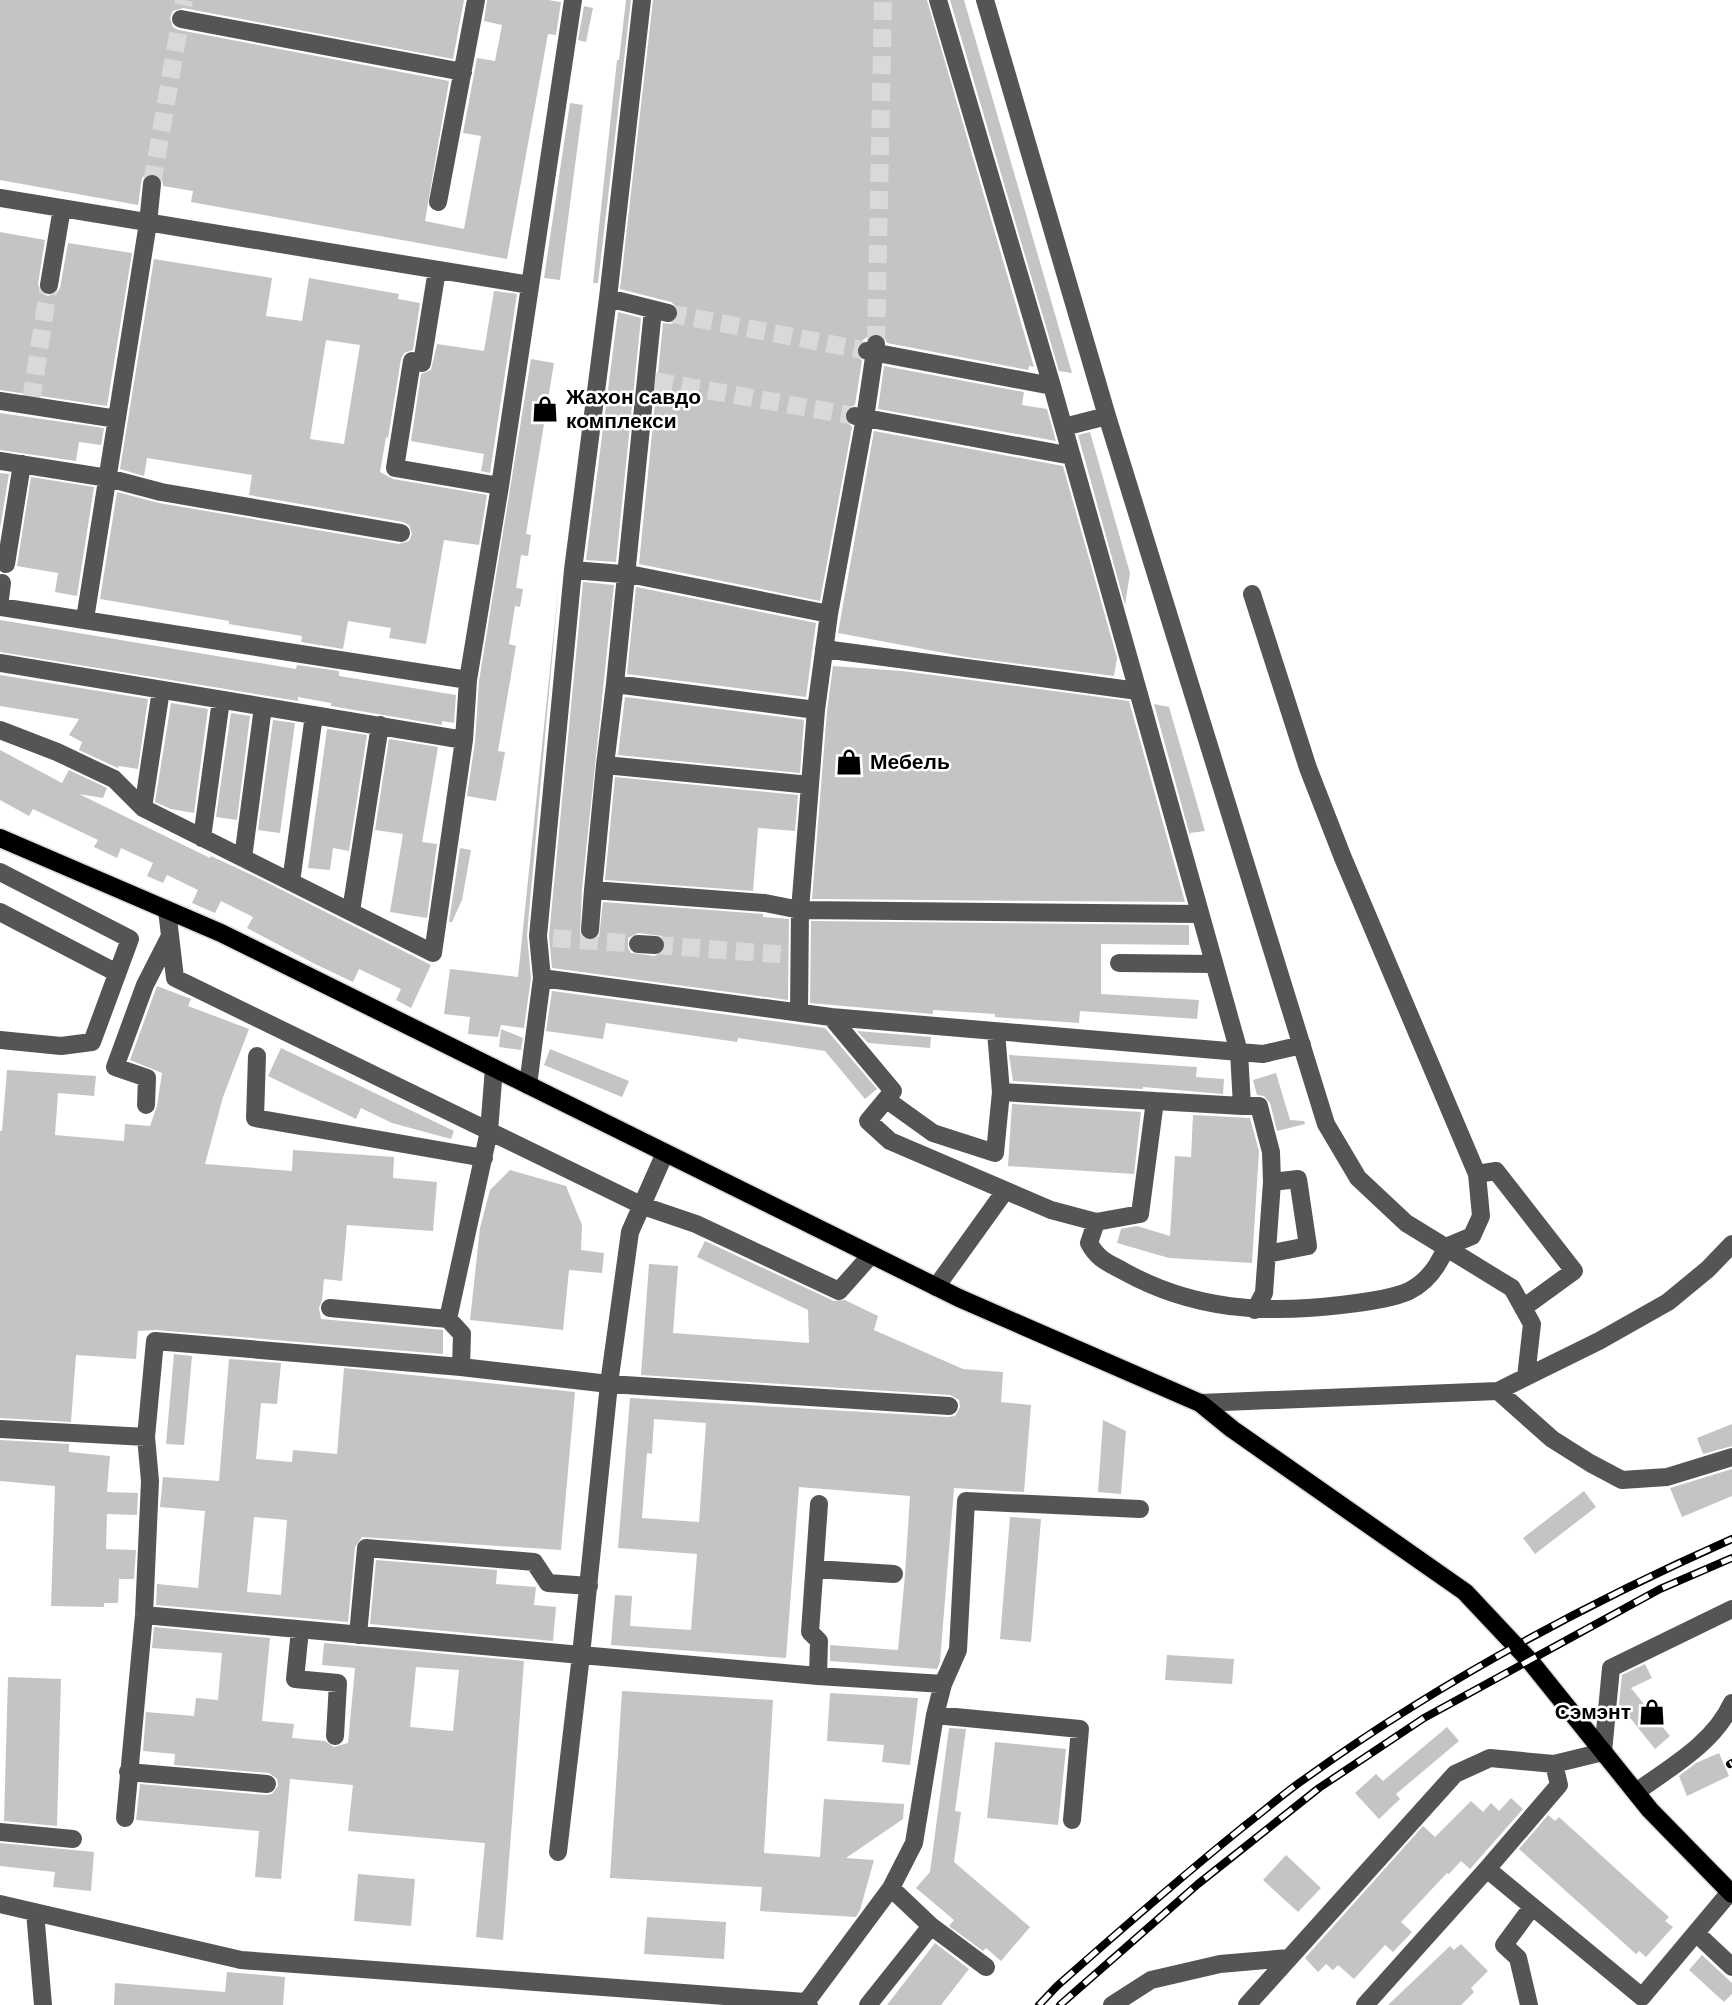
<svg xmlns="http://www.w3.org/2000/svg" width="1732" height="2005" font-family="'DM Sans',sans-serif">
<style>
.building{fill:#c4c4c4;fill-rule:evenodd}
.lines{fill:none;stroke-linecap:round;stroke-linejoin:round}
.minor-tunnel{stroke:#d9d9d9;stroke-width:18;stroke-dasharray:18 9;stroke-linecap:butt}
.major-casing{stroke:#dbdbdb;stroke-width:21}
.minor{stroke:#555;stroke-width:18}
.major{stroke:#000;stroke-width:18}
.rail-casing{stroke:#000;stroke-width:8}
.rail{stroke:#fff;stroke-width:5;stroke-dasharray:16;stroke-linecap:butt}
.labels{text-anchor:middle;stroke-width:5;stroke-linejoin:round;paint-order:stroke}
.poi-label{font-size:21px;font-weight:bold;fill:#000;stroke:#fff;text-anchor:start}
</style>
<rect width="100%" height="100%" fill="#fff"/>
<path class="building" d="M0,0H464L453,59L183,8L173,11L170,18L173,27L179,30L449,81L425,221L464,229L481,136L463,133L477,58L495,61L502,25L484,21L487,0H548L561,2L556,35L548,34L507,259L191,202L193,191L163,186L162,179L154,173H148L142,178L138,205L0,180Z
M626,0H631L598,283H593L617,60H619Z
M653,0H927L1034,367L1029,366L1028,370L887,343L884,336L877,333L871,334L859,343L856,354L862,361L855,405L847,408L844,415L845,420L852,427L820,601L639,564L663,323L672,324L679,315V309L671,302L620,289Z
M950,0H964L1072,373L1059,371Z
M584,6L593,8L586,42L578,40Z
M570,103L583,105L560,280L544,278Z
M0,232L45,240L38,284L41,293L48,296L57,293L60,288L68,243L132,253L107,406L0,390Z
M154,259L272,278L266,316L302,321L309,278L399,294L398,299L420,303L413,350L404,353L401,359L388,438L386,437L380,472L393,479L487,495L479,545L444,540L426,644L389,638L391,628L348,621L343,649L301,642L302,636L229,624V621L100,599L117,492L159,503L399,544L409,541L412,534L409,525L403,522L249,495L252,475L147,458L144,476L120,469ZM326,340L360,345L344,444L310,439Z
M494,291L517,294L490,473L481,471L484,454L411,441L421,374L431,370L437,344L484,351Z
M618,312L641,318L616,562L586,560Z
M531,359L554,363L526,534L531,535L528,556L521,555L516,588L523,589L520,607L515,606L509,644L516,646L498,751L505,752L496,801L467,796L475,742L479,681Z
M884,366L1024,392L1022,405L1047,409L1056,441L878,409Z
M0,413L104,428L101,445L79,442L76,461L0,450Z
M874,431L1063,466L1117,658L1114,676L966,657L838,633Z
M1090,432L1130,573L1125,605L1078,435Z
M0,473L9,474L0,529Z
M31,477L94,487L77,596L55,592L58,573L17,566Z
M559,582L527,935L531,978L524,1028L501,1025L498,1037L468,1034L470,1017L444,1014L450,969L518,977Z
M583,582L614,585L582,889L580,936L590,941L599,937L603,902L763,914V917L789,919L788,1000L552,968L549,936ZM638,933L662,936L666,945L664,952L654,956L631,953L628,948V938Z
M636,587L816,623L806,697L627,674Z
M0,620L296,669L297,665L339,671V676L456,695L454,723L442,721V725L331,706V703L298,697V701L0,652Z
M833,666L902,671L1129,701L1185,902L812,899L827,711Z
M0,675L148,699L138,769L119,766L118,768L79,750L82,742L69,735L79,719L0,706Z
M625,697L804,720L800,773L618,755Z
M171,703L208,709L194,813L171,809L155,802Z
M1154,704L1169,707L1205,831L1190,833V836Z
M231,713L250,716L237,820L216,817Z
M273,720L295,723L280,833L258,830Z
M327,729L367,735L349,851L333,848L330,870L308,868Z
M389,739L438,747L422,842L437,844L427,918L390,912L403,834L375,830Z
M0,750L62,783L69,770L107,788L103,798L79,794L210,858L211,856L260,879L431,965L411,1008L396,1000L401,989L359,969L353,982L315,964L247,928L253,917L221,901L215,913L192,903L198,890L167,875L163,883L147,876L153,863L121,848L117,858L94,847L98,840L33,809L29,816L0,800Z
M615,777L798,795L795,831L758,828L753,891L605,880Z
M460,848L471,850L462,900L452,922H449Z
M811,921L1189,925V945L1101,944V994L1199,1000L1197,1019L1080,1011L1079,1023L995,1017V1014L933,1010V1014L810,1003Z
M157,986L191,999L188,1006L249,1029L223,1097L205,1164L292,1171L293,1150L394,1157L393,1178L437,1182L433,1231L347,1225L342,1281L324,1279L322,1300L319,1308L321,1319L443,1330V1354L156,1330L138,1331L136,1359L76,1355L71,1422L0,1418V1131H2L7,1070L96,1076L94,1096L58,1093L55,1135L124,1141L125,1124L150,1126L157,1106L162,1073L130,1060Z
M552,991L825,1028L877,1089L865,1099L825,1051L738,1038L737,1042L606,1023L603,1039L546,1031Z
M501,1029L523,1038L521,1050L499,1047Z
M857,1031L931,1037L930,1048L868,1043Z
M281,1048L454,1131L451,1139L392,1123L361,1108L356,1119L268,1076Z
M550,1049L629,1081L622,1097L544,1065Z
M1009,1055L1197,1067L1196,1077L1224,1079L1223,1094L1143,1087V1089L1013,1081Z
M1276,1073L1290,1120L1304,1121L1305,1124L1277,1131L1270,1103L1264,1096L1257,1095L1253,1080Z
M1012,1104L1141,1112L1134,1174L1008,1166Z
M1193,1115L1250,1118L1259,1151L1252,1263L1169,1258L1117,1243L1121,1229L1137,1226L1170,1236L1175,1156L1191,1157Z
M510,1170L566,1186L582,1225L581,1250L604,1253L602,1273L569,1270L563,1330L470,1320L480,1228L490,1190Z
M705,1241L834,1301L845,1300L878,1316L874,1330L963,1369L1003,1372L1001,1402L1031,1405L1024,1492L954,1488L940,1662L937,1669L830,1661V1645L898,1650L905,1575L910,1496L799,1487L786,1658L611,1645L615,1595L632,1596L630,1626L691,1630L697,1554L618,1548L630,1398L948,1417L955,1416L960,1407L959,1400L950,1395L641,1375L649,1264L678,1266L673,1333L809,1343L808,1310L697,1257ZM654,1419L706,1423L699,1522L642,1518L647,1453L652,1454Z
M174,1354L192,1356L184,1445L166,1444Z
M229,1359L281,1363L277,1404L261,1403L256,1459L292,1462L293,1450L337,1454L344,1368L575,1392L561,1550L362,1537L355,1547L348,1622L156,1605L157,1584L198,1588L205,1511L160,1507L163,1477L219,1481ZM254,1517L287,1520L281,1595L247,1592Z
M1103,1420L1126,1431L1121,1494L1098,1492Z
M1732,1424V1446L1703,1454L1697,1438Z
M0,1440L69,1444V1452L110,1456L107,1492L138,1493L137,1515L107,1514L106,1549L136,1550L134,1579H119L118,1603H104V1607L51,1606L55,1486L0,1481Z
M1732,1469V1496L1682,1517L1670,1488Z
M1584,1491L1596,1507L1535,1554L1523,1538Z
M1010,1517L1041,1519L1031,1642L1000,1639Z
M376,1560L497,1570L496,1584L536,1587L534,1605L556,1607L553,1641L370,1624Z
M154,1627L270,1638L262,1721L294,1724L292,1738L325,1741L334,1747L348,1743L355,1668L322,1665L324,1643L524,1661L503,1940L476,1937L485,1843L348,1831L353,1785L290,1779L281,1879L255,1877L259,1831L136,1820L140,1784L266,1795L272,1794L278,1786L277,1779L269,1773L174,1765L175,1754L143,1751L146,1712L194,1716L196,1698L218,1700L222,1653L152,1648ZM416,1667L459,1670L453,1731L410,1727Z
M1167,1655L1234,1659L1232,1684L1165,1680Z
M1645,1664L1652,1678L1631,1688L1670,1736L1655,1749L1619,1704L1622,1675Z
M8,1677L61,1679L57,1826L4,1821Z
M622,1691L773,1700L764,1853L820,1857L824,1799L904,1804L903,1819L846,1858L874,1860L860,1910L856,1917L760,1911L762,1887L610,1878Z
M830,1693L918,1698L910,1765L882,1762L884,1745L827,1741Z
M1447,1727L1459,1741L1396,1794L1400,1799L1379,1819L1355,1793L1376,1774L1383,1781Z
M949,1728L966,1729L955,1811L961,1812L954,1862L1030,1927L1001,1961L986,1948L983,1951L949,1926L954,1920L916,1888L930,1872Z
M995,1742L1066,1749L1058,1825L987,1818Z
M1719,1753L1729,1776L1687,1796L1679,1776L1696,1763Z
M1511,1798L1523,1809L1470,1869L1461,1861L1449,1874L1447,1873L1401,1922L1412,1932L1393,1952L1385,1945L1354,1979L1338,1965L1333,1970L1326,1964L1318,1972L1305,1958L1423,1826L1435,1837L1471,1801L1483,1812L1491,1803L1499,1811Z
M1548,1815L1555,1821L1559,1817L1669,1917L1665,1921L1673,1927L1646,1957L1639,1951L1636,1954L1519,1849Z
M0,1843L94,1852L91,1891L53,1887L55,1872L0,1866Z
M1286,1855L1321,1888L1298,1912L1263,1880Z
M358,1874L415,1879L411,1926L354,1921Z
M647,1917L726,1922L724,1959L644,1954Z
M935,1943L969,1969L941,2005H887Z
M1461,1944L1488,1971L1471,1988L1474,1992L1461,2005H1388L1450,1946L1454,1950Z
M1702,1955L1732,1983V1994L1724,2002L1689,1970Z
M227,1972L285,1977L283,2005H114L115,1983L225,1992Z"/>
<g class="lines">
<path class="minor-tunnel" d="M183,5L184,0
M152,184L179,28
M668,313L867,351
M876,344L883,0
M655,381L855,416
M31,401L49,285
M553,938L638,944
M655,945L789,955"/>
<g class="major-casing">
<path id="major" d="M0,838L221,933L959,1298L1200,1403L1232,1429L1465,1592L1530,1661L1650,1810L1732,1894"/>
</g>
<path class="minor" d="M938,0L1052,386L1138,691
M985,0L1107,416L1326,1124L1358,1178L1406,1223L1512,1288L1532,1324L1526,1377L1498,1391L1200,1403
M181,19L463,72
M0,198L530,285
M438,202L476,0
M437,270L422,363L412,361L395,468L500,486
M49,285L62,208
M608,298L668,313
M653,310L615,684L816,710
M867,351L1052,386
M0,401L117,419
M855,416L1072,456
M1064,427L1107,416
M0,461L108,478L161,492L401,533
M6,564L22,464
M573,570L634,575L829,614
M0,599L2,583
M0,607L468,680
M85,619L148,223L152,184
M0,663L464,740
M0,730L57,752L114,779L143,808L433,953L464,740L468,680L500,486L573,0
M605,765L615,684
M810,785L605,765L593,890L765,903L800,910L1200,914
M143,808L161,690
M202,838L221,700
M243,858L263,707
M0,872L130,939L92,1042L61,1046L0,1040
M291,882L314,715
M167,910L175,978L643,1206L696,1224L839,1291L871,1255
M351,911L380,725
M0,912L117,973
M590,930L593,890
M638,944L655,945
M1119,963L1214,964
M542,978L831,1017L1239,1052L1138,691L824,649
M799,1012L800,910L816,710L829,614L865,418L876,344
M831,1017L893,1091L868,1121L890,1141L1051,1210L1096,1222L1140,1214L1155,1101L1242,1106L1239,1052L1263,1054L1302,1045
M996,1032L1001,1092
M257,1056L255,1118L484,1158
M528,1085L542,978L538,936L573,570L608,298L642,0
M887,1100L933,1133L995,1153L1001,1092L1155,1101
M146,1105L147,1078L115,1067L145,985L170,936
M1242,1106H1259L1271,1152L1272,1182
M1477,1174L1496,1171L1574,1271L1523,1308
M1096,1222L1089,1243C1098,1260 1109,1263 1125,1272C1194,1310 1264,1314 1341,1305C1359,1303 1394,1298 1409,1291C1427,1282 1439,1265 1446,1247L1472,1236L1481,1216L1477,1174L1343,858L1308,768L1252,594
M936,1287L1005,1191
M330,1308L448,1319L489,1131L494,1068
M1255,1310L1264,1293L1272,1182L1298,1179L1308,1246L1267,1254
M448,1319L462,1334L461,1367
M1526,1377L1599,1341L1668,1302L1708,1269L1732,1244
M1498,1391L1552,1439L1590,1463L1622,1480L1667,1477L1732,1457
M0,1429L146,1437
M815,1569L894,1574
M144,1615L581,1655L609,1384L630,1232L665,1153
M300,1630L295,1679L338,1683L335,1736
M358,1635L366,1548L534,1562L548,1583L589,1586
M818,1676L819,1641L810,1632L819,1504
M935,1715L1080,1729L1072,1820
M1554,1764L1559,1785L1487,1869L1642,1997L1730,1892
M128,1772L267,1784
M1636,1792C1671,1767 1714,1743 1732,1703
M125,1818L144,1615L150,1481L146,1437L155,1341L461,1367L609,1384L949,1406
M0,1832L73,1839
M558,1852L581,1655L818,1676L943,1684L958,1650L966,1501L1140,1509
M891,1888L931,1926L986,1967
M0,1904L241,1960L805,2002L809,2005
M35,1912L43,2005
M1696,1933L1732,1967
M804,2005L891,1888L914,1843L935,1715L943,1684
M868,2005L931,1926
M1112,2005L1151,1980L1220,1964L1289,1958
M1247,2005L1455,1774L1490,1758L1554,1764L1603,1752L1611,1668L1732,1609
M1365,2005L1487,1869
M1529,2005L1518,1958L1504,1945L1532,1907"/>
<use href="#major" class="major"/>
<g class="rail-casing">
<path id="rail" d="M1730,1764L1732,1763
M1039,2005L1057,1986C1118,1932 1180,1878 1243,1827C1264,1811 1284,1793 1306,1778C1438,1683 1583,1605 1732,1539
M1060,2005L1198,1884L1319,1788L1424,1718L1660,1589L1732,1558"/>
</g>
<use href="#rail" class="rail"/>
</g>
<defs>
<g id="shop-bare" transform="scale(2.1)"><path d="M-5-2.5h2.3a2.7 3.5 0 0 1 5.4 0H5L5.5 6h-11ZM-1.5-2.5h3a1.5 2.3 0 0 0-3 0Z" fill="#000" stroke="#fff" stroke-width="2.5" paint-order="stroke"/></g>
</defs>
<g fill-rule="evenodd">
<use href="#shop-bare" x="545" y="409"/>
<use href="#shop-bare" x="849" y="762"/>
<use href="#shop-bare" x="1652" y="1712"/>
</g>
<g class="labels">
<g class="poi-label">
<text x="566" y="404">Жахон савдо<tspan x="566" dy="24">комплекси</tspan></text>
<text x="870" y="769">Мебель</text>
<text x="1631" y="1719" text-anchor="end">Сэмэнт</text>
</g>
</g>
</svg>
